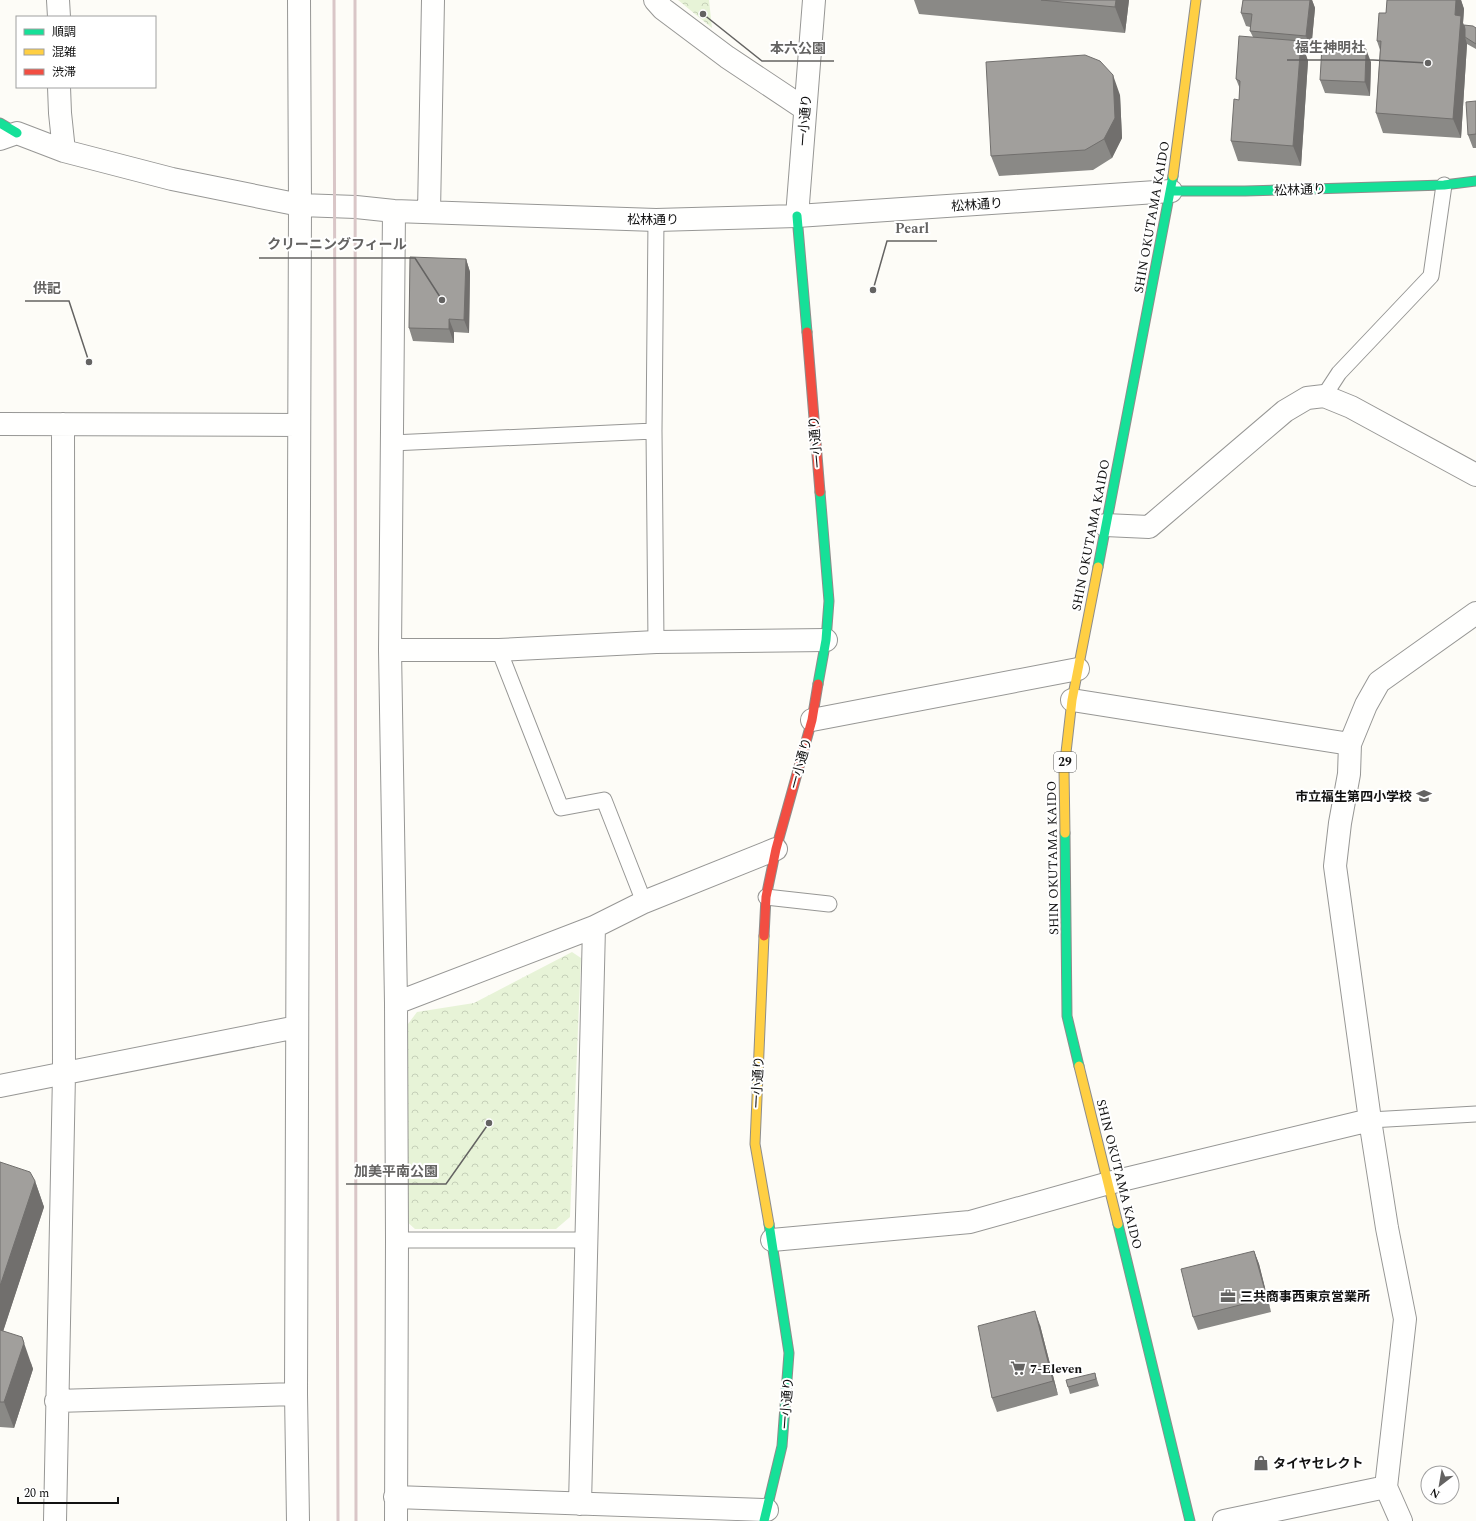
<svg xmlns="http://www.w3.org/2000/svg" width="1476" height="1521" font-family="Spectral,'Noto Sans JP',serif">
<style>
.park{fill:url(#park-crowns)}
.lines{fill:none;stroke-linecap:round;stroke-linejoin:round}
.lane-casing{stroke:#979795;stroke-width:17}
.street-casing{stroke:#979795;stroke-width:24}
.fast-casing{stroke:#8e8d8b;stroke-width:11}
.slow-casing{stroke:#8e8d8b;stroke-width:11}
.jam-casing{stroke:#8e8d8b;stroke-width:11}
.lane{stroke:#fffffe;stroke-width:15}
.street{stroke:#fffffe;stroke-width:22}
.fast{stroke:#16e098;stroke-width:9}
.slow{stroke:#ffcf43;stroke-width:9}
.jam{stroke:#f24e42;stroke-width:9}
.rail{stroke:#d9c6c7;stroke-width:3}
.wall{fill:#8a8986}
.shaded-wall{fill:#716f6d}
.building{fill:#a19f9c;stroke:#716f6d}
.labels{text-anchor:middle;stroke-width:4;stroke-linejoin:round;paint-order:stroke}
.shield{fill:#fff;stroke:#585858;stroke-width:1}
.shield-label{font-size:12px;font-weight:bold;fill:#111}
.street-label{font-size:13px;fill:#111;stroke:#fff}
.poi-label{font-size:13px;font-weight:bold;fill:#111;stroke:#fff;text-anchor:start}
.leader{fill:none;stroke:#646362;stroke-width:1.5}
.callout-dot{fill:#646362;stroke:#fff;stroke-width:1.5}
.callout-label{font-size:14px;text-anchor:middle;font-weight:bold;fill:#646362;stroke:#fff;stroke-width:4;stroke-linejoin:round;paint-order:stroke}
</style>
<defs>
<pattern id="park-crowns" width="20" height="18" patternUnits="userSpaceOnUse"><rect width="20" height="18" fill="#e7f3d7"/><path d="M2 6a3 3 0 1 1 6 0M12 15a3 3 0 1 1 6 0" fill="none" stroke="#c5cfb8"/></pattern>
</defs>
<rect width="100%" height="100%" fill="#fdfcf7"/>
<path class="park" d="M678,0H709L712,28Z
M572,952L581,958L570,1217L556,1229H415L405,1220V1028L417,1012L474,1003Z"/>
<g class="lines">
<g class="lane-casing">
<path id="lane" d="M656,220L654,431L656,642
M1324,396L1339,373L1431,276L1444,185
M392,443L654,431
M499,650L561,808L604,800L644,902
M766,897L829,904
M1370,1120L1476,1114
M397,1240H586"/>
</g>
<g class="street-casing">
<path id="street" d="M58,0L59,17
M655,0L663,9L727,57L805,109
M59,87L60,113L64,151
M0,139L17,133L64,151L172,179L300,205L356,207L394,211L656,220L797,216L1171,191
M394,211L390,650L396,1003L397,1240L396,1521
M429,212L433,0
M797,216L814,0
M0,424L298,425
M1105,525L1149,527L1285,411L1307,398L1324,396L1351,407L1476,475
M390,650H499L656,642L826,640
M1072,700L1350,744
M812,720L1078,669
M396,1003L594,927L644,902L776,849
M0,1086L297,1027
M772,1240L970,1222L1109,1183L1370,1120
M56,1401L296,1394
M395,1497L767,1510
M580,1504L594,927
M55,1521L64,1074L63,424
M298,1521L296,1394L300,205L299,0
M1224,1521L1386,1487
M1401,1521L1386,1487L1405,1319L1387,1228L1370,1120L1335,866L1340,823L1349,774L1350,744L1366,705L1379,682L1476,613"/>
</g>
<g class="fast-casing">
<path id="fast" d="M0,123L17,133
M1171,191H1245L1444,185L1476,181
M797,216L807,332
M1098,567L1173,176
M818,684L826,640L829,601L820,492
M1065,833L1067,1016L1079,1066
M1118,1224L1190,1521
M764,1521L782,1446L789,1353L769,1224"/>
</g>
<g class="slow-casing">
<path id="slow" d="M1173,176L1196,0
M1065,833L1064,770L1072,700L1098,567
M764,936L755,1144L769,1224
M1079,1066L1118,1224"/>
</g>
<g class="jam-casing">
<path id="jam" d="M807,332L820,492
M764,936L766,897L776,849L812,720L818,684"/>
</g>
<use href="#lane" class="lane"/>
<use href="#street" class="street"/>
<use href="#fast" class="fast"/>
<use href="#slow" class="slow"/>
<use href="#jam" class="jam"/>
<path class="rail" d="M334,0L338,1521
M355,0L356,1521"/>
</g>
<path class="wall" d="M914,0H1129L1125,33L919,14Z
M1243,0H1312L1315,8L1311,50L1304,49L1308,61L1301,166L1238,161L1231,141L1239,100L1240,89L1236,79L1253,37L1250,31V27L1246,26L1241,13Z
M1387,0H1461L1464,9L1463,23L1464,25L1476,28V49L1467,44L1461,138L1383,133L1376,113L1380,50L1377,41L1386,13Z
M1371,62L1370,96L1325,93L1320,80Z
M1120,95L1122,138L1112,158L1093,170L999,176L991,156Z
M1476,101V148H1473L1468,135Z
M466,259L470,272L469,333L454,332V343L413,341L409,328Z
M0,1162L35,1181L44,1207L3,1331L31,1363L33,1369L14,1428L0,1427Z
M1254,1251L1259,1264L1271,1312L1198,1330L1193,1317Z
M1040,1325L1058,1395L997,1412L992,1398Z
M1095,1373L1099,1386L1070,1394L1068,1387Z"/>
<path class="shaded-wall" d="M1116,0H1129L1125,33L1115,7Z
M1310,0H1312L1315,8L1311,50L1306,36Z
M1456,0H1461L1464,9L1463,23L1468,36L1465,37L1467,44L1461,138L1453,119L1455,15Z
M1301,41L1308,61L1301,166L1293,146Z
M1366,49L1371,62L1370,96L1365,82Z
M1113,75L1120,95L1122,138L1112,158L1104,139Z
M466,259L470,272L469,333L464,320Z
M449,319L454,332V343L449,329Z
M35,1181L44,1207L0,1341V1286Z
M1254,1251L1259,1264L1271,1312L1267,1298Z
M1035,1311L1040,1325L1058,1395L1053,1381Z
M22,1337L33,1369L14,1428L4,1402Z"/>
<path class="building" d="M1041,0H1116L1115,7Z
M1243,0H1310L1306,36L1250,31L1252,14L1241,13Z
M1387,0H1456L1455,15L1461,16L1453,119L1376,113L1381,41H1377L1379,13H1386Z
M1464,25L1473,26L1476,28V44L1465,37V29Z
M1239,36L1301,41L1293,146L1231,141L1234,99L1239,100L1240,81L1236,79Z
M1322,46L1366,49L1365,82L1320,80Z
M1085,55L1100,61L1113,75L1115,118L1104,139L1085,150L991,156L986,62Z
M1476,101V134L1468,135L1466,102Z
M410,257L466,259L464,320L449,319V329L409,328Z
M0,1162L30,1172L35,1181L0,1286Z
M1254,1251L1267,1298L1193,1317L1181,1269Z
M1035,1311L1053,1381L992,1398L978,1326Z
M0,1330L22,1337L24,1343L4,1402H0Z
M1095,1373L1096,1379L1068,1387L1066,1380Z"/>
<defs>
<g id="school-bare" transform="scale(1.2)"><path d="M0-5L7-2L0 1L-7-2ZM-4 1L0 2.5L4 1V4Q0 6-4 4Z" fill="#646362" stroke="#fff" stroke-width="2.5" paint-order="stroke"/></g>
<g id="office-bare" transform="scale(1.2)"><path d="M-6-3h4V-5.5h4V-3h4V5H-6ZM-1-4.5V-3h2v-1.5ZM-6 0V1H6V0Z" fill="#646362" stroke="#fff" stroke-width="2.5" paint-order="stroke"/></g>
<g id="supermarket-bare" transform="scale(1.2)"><path d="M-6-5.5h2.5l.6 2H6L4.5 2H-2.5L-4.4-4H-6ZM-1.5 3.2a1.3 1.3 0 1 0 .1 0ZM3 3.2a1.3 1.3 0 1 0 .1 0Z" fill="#646362" stroke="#fff" stroke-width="2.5" paint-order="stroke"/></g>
<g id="shop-bare" transform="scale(1.2)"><path d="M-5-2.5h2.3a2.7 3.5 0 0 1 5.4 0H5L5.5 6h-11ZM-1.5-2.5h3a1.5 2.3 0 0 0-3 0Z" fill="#646362" stroke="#fff" stroke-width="2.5" paint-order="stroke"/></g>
</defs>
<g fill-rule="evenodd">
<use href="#school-bare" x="1424" y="796"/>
<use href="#office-bare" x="1228" y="1296"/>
<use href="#supermarket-bare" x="1018" y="1368"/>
<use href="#shop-bare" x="1261" y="1463"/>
</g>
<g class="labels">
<rect class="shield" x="1054" y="752" width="22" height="20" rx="3"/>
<g class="shield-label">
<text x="1065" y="766">29</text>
</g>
<g class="street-label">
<text transform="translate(804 120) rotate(-86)" y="5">一小通り</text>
<text transform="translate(1300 189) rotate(-2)" y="5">松林通り</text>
<text transform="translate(977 204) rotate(-4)" y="5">松林通り</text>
<text transform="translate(1151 217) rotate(-80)" y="5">SHIN OKUTAMA KAIDO</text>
<text x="653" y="224">松林通り</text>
<text transform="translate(815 442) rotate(-95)" y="5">一小通り</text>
<text transform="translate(1090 535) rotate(-79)" y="5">SHIN OKUTAMA KAIDO</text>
<text transform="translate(800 763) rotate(-75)" y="5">一小通り</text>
<text transform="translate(1052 858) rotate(-91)" y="5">SHIN OKUTAMA KAIDO</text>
<text transform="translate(757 1082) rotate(-87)" y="5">一小通り</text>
<text transform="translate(1120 1174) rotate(76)" y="5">SHIN OKUTAMA KAIDO</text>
<text transform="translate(786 1403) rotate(-86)" y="5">一小通り</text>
</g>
<g class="poi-label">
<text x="1412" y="801" text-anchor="end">市立福生第四小学校</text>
<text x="1240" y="1301">三共商事西東京営業所</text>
<text x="1030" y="1373">7-Eleven</text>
<text x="1273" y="1468">タイヤセレクト</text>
</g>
</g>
<path class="leader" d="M1428 63L1373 60H1287M703 14L762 61H834M873 290L887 241H937M442 300L415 258H259M89 362L69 301H25M489 1123L446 1184H346"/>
<g class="callout-dot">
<circle cx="1428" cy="63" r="4"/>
<circle cx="703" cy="14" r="4"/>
<circle cx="873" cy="290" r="4"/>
<circle cx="442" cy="300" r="4"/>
<circle cx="89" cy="362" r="4"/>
<circle cx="489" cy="1123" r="4"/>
</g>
<g class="callout-label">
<text x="1330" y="52">福生神明社</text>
<text x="798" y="53">本六公園</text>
<text x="912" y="233">Pearl</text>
<text x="337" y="249">クリーニングフィール</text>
<text x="47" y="293">供記</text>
<text x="396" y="1176">加美平南公園</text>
</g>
<rect x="16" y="16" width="140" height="72" fill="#ffffff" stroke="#a0a0a0"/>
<rect x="24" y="29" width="20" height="6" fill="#16e098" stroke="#a0a0a0"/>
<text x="52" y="36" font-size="12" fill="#111111">順調</text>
<rect x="24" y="49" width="20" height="6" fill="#ffcf43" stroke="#a0a0a0"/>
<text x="52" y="56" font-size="12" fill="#111111">混雑</text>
<rect x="24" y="69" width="20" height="6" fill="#f24e42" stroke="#a0a0a0"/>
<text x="52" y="76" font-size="12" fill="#111111">渋滞</text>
<g transform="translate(1440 1485) rotate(211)"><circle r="19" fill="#ffffff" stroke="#a0a0a0"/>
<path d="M0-3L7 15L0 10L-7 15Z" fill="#646362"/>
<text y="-6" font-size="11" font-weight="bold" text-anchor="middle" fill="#111111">N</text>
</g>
<path d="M18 1497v6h100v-6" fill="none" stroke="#111111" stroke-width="2"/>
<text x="24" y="1497" font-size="12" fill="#111111" stroke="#ffffff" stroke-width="3" paint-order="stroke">20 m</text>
</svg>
